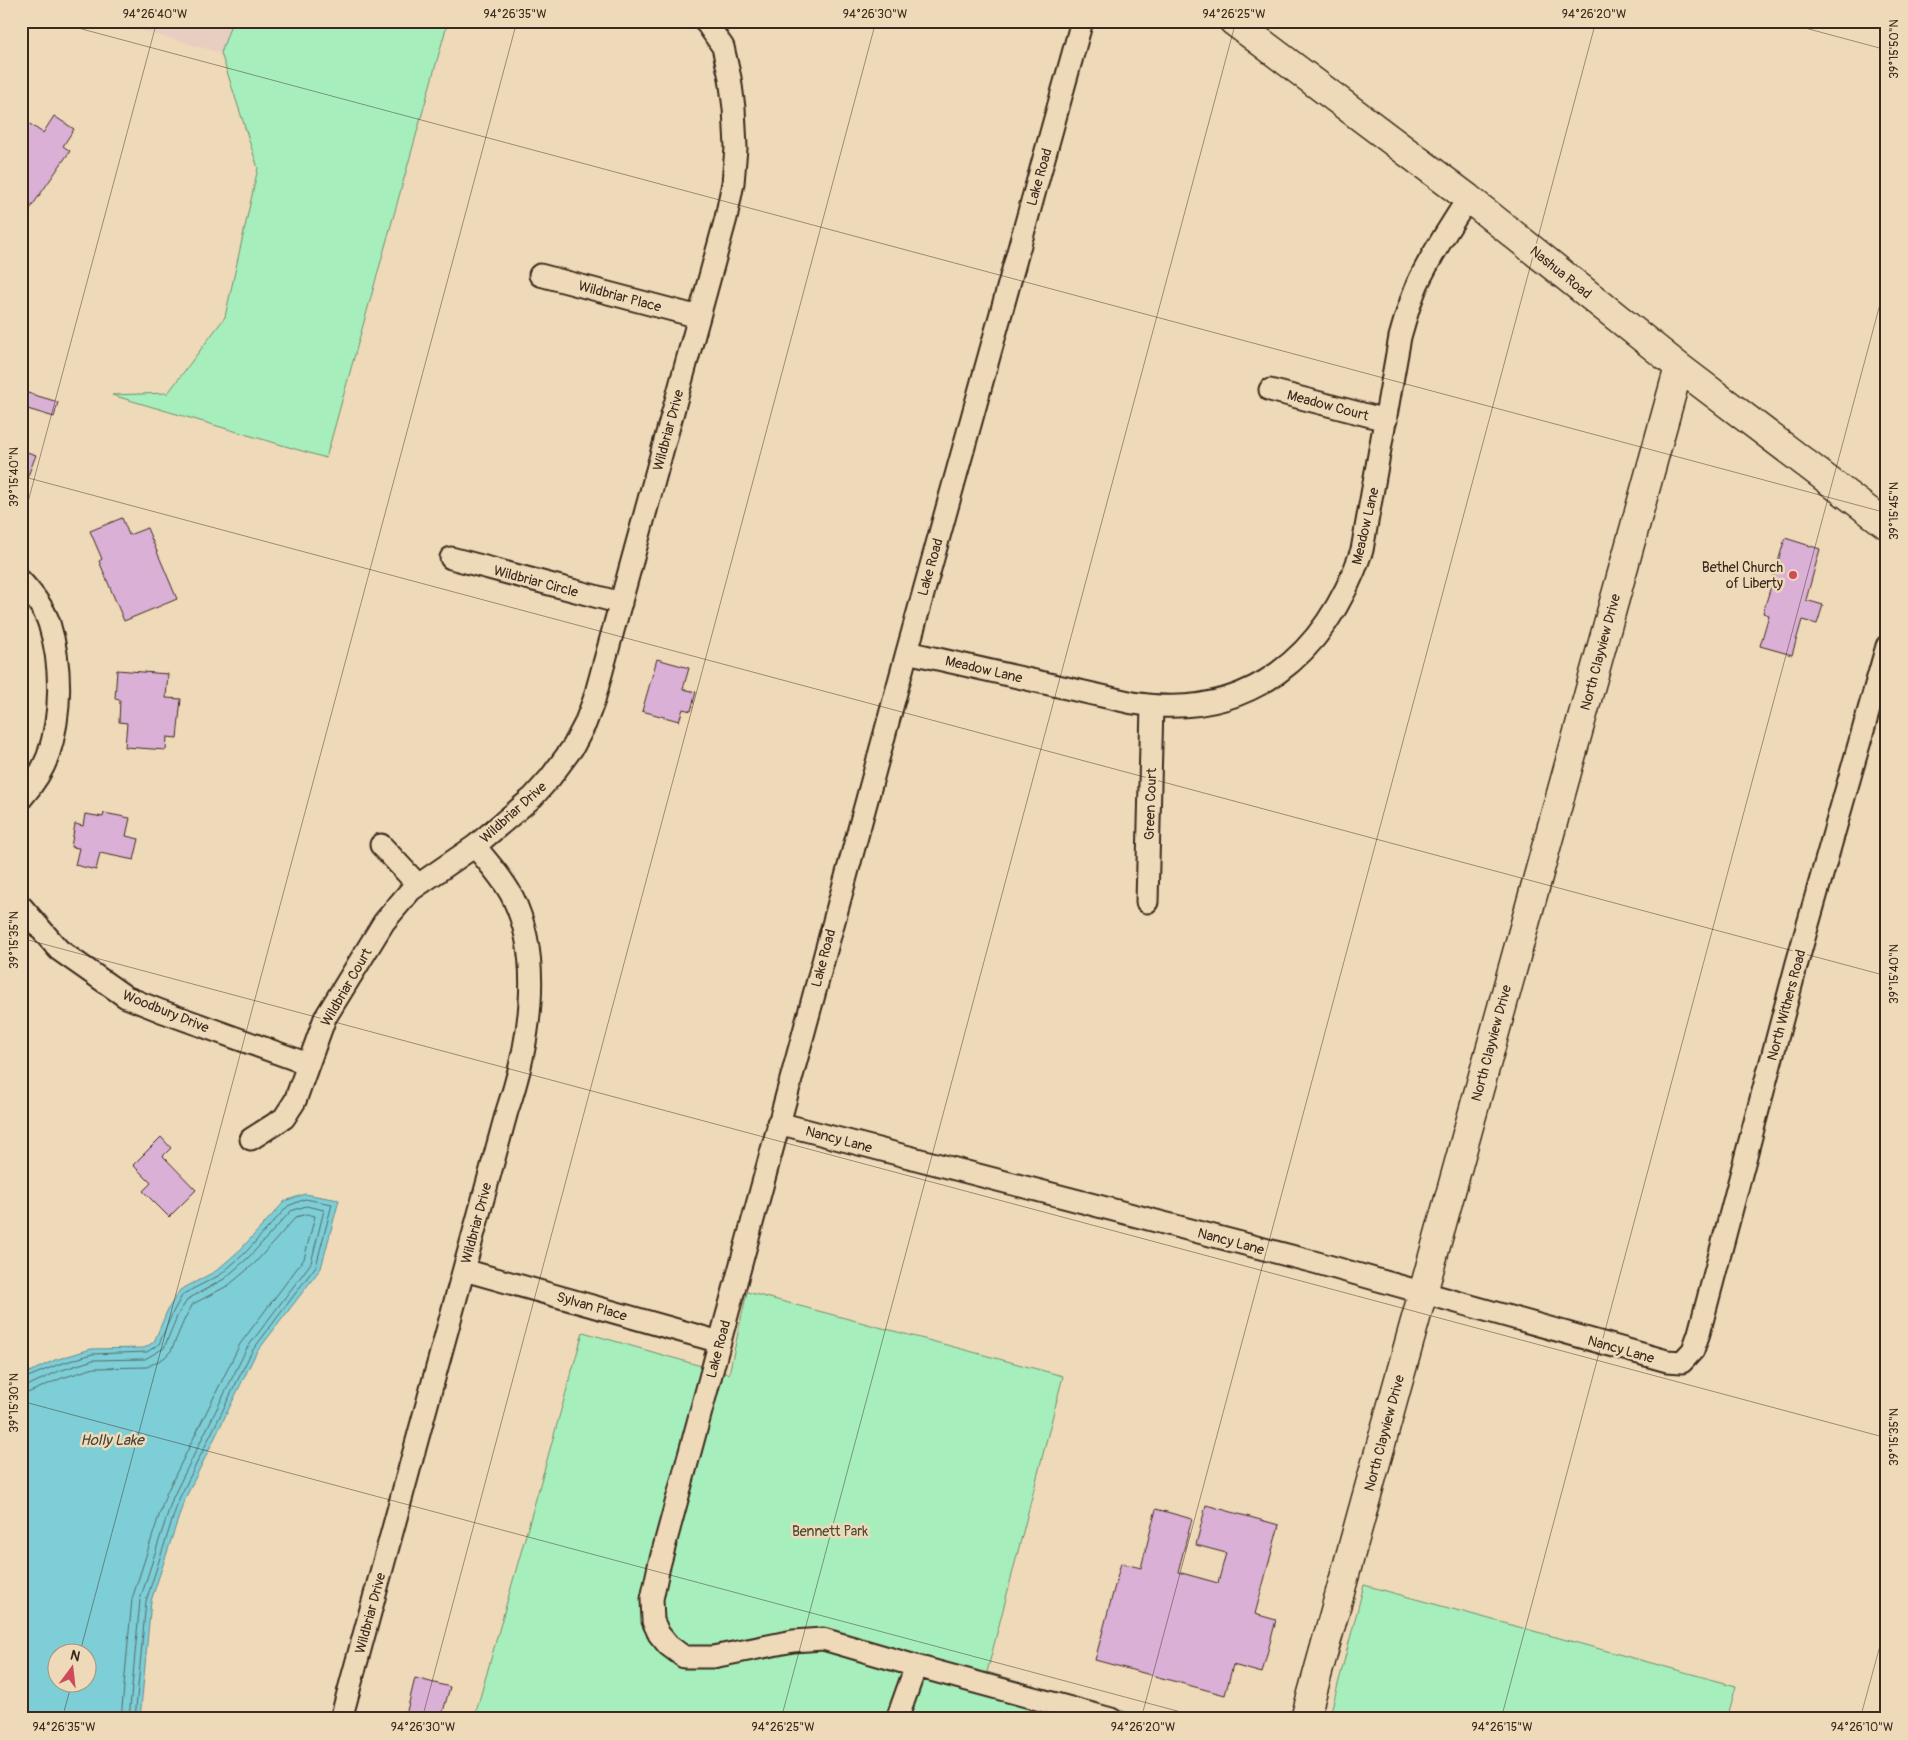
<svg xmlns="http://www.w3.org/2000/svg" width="1908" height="1740" font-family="Pangolin,sans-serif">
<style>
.built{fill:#e8cdc1}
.green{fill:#a6efbc;stroke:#708c6d}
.water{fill:#7dced7;stroke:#638c8d;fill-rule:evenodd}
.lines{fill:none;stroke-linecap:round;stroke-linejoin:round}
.shore{stroke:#556c68;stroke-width:1}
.building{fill:#dab0d6;stroke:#3b2a1e}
.street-casing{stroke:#3b2a1e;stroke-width:25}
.secondary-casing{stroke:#3b2a1e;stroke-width:31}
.street{stroke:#eedab8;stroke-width:21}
.secondary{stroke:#eedab8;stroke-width:28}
.ticks{fill:none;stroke:#3b2a1e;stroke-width:1;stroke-opacity:0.45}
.poi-dot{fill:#d1495b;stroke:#eedab8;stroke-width:2}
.labels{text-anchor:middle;stroke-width:5;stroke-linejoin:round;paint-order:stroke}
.street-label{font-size:14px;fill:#3b2a1e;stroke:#eedab8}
.poi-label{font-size:14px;fill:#3b2a1e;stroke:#eedab8;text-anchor:end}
.park-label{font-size:14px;fill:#4b4836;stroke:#eedab8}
.water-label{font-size:15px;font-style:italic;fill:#45433a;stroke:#eedab8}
.neatline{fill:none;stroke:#3b2a1e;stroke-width:2}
.ticks-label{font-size:12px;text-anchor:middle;fill:#3b2a1e}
</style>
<rect width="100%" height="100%" fill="#eedab8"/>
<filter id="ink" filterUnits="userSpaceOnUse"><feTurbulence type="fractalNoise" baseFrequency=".02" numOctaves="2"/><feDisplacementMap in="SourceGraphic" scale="10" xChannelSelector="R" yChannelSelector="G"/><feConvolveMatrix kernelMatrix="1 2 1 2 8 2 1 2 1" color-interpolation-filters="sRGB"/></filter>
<g filter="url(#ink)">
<path class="built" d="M108,21H232L221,53Z"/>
<path class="green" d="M232,21H448L326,458L112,395L168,393L225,317L258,168L221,53Z
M747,1292L1063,1376L987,1672L1151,1719H474L583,1332L729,1374Z
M1364,1585L1736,1686L1727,1719H1329Z"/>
<path class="water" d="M305,1194L339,1200L321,1268L256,1353L184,1501L151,1601L140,1719H21V1376L55,1360L91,1349L144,1348L154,1342L168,1309L180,1290L216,1271L241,1249L285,1201ZM58,1652H88V1682H58Z"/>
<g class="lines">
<path class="shore" d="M21,1380L57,1365L92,1354L147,1352L159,1344L173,1312L183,1294L220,1275L245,1253L288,1206L305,1199L332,1204L316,1266L252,1351L179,1499L146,1601L135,1719
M21,1386H27L59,1371L93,1360L145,1359L164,1348L178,1314L188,1299L224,1279L249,1257L291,1211L306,1206L324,1210L311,1263L247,1348L173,1497L140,1600L129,1719
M21,1394L30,1392L62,1378L94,1368L147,1367L164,1358L171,1351L185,1318L193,1304L229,1285L255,1263L296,1217L307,1214L315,1216L304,1259L240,1344L166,1494L132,1599L121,1719"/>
</g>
<path class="building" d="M54,116L74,129L63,146L70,151L21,222V118L43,133Z
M21,391L58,402L54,417L21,407Z
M21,450L36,455L24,486L21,484Z
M122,518L129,535L147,528L177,599L124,621L99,561L102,559L90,531Z
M1785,538L1820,549L1806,600L1823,605L1817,624L1802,620L1792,655L1760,646L1769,615L1763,613Z
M657,659L689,668L683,689L696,692L691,711L683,709L679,721L642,711Z
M117,670L168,674L166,698L181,699L177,738L167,737L166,750L125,747L127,723L119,722L120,700L115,699Z
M104,813L130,818L126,836L139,839L134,860L100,853L96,870L75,865L79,848L71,847L75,824L83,826L85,814L103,817Z
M161,1137L171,1148L163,1156L196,1190L169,1217L143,1191L151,1183L133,1165Z
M1206,1505L1279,1525L1255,1614L1276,1620L1262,1673L1233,1665L1225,1695L1095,1660L1121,1563L1141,1568L1156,1509L1192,1519L1178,1572L1218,1583L1226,1553L1196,1545Z
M415,1678L450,1687L441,1719H405Z"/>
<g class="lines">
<g class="street-casing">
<path id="street" d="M1082,21L907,652L659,1566L652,1599L653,1621L659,1634L668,1645L684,1657H713L793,1641L823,1639L916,1666L1111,1719
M540,275L699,317
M1270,390L1386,420
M451,558L621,603
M21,581C32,593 44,608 49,623C62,665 62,714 48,756C42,772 32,786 21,799
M907,652L1133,703C1249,722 1326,655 1362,550L1400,337C1405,319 1410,302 1417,285C1431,254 1451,226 1468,198
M381,845L418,885
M1147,902L1152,706
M21,906L59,950L126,997L161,1011L308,1064
M778,1123L1314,1262L1667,1361L1682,1362L1693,1350L1699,1333L1797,963L1887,646
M251,1139L284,1118L295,1101L325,1018L384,922L411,890L475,846L533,797L550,778L573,747L585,724L594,700L726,218L733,183L736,148L734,108L730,78L723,47L705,21
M464,1270L720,1342
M341,1719L507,1111C529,1047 544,961 513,898C504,879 488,863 475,846
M897,1719L916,1666"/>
</g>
<g class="secondary-casing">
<path id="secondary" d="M1233,21L1468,198L1679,367L1887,525
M1305,1719L1679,367"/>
</g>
<use href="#street" class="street"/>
<use href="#secondary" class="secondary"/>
</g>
</g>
<path class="ticks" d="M52,21L1887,513M1779,21L1887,50M21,476L1887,976M21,528L157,21M21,938L1887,1438M21,1401L1207,1719M80,1652L517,21M62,1719L72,1682M422,1719L876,21M781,1719L1236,21M1141,1719L1596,21M1501,1719L1887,278M1860,1719L1887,1620"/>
<circle class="poi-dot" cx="1793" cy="575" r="5"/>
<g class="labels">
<g class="street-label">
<text transform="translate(1039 177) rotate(-74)" y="5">Lake Road</text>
<text transform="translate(1561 272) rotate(39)" y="5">Nashua Road</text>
<text transform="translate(620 296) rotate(15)" y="5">Wildbriar Place</text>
<text transform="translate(1328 405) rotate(15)" y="5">Meadow Court</text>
<text transform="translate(668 430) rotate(-75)" y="5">Wildbriar Drive</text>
<text transform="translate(1365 526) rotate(-77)" y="5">Meadow Lane</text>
<text transform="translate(930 567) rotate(-74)" y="5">Lake Road</text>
<text transform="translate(536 581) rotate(15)" y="5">Wildbriar Circle</text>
<text transform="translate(1600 652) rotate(-75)" y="5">North Clayview Drive</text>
<text transform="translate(984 669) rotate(13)" y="5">Meadow Lane</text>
<text transform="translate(1150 804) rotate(-88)" y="5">Green Court</text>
<text transform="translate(513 812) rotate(-42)" y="5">Wildbriar Drive</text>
<text transform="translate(823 958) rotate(-75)" y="5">Lake Road</text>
<text transform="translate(346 987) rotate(-60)" y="5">Wildbriar Court</text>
<text transform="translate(1786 1005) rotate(-75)" y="5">North Withers Road</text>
<text transform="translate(166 1011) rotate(22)" y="5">Woodbury Drive</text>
<text transform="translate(1491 1043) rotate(-75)" y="5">North Clayview Drive</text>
<text transform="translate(839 1139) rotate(15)" y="5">Nancy Lane</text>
<text transform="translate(476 1223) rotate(-75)" y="5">Wildbriar Drive</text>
<text transform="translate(1231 1241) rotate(15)" y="5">Nancy Lane</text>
<text transform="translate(592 1306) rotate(16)" y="5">Sylvan Place</text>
<text transform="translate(718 1349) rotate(-75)" y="5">Lake Road</text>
<text transform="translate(1621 1349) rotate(16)" y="5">Nancy Lane</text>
<text transform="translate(1384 1433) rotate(-75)" y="5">North Clayview Drive</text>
<text transform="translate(370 1613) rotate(-75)" y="5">Wildbriar Drive</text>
</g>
<g class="poi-label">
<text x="1783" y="572">Bethel Church<tspan x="1783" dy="16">of Liberty</tspan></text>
</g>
<g class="park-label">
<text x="830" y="1536">Bennett Park</text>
</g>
<g class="water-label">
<text x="112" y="1445">Holly Lake</text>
</g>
</g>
<rect width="1908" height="1740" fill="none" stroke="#eedab8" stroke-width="55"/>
<g transform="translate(72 1668) rotate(15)"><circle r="24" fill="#eedab8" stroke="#a6947a"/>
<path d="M0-4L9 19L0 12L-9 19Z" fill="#d1495b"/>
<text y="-8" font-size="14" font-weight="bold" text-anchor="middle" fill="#3b2a1e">N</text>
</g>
<rect x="28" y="28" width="1852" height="1684" class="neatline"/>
<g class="ticks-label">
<text x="155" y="18">94°26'40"W</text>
<text x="515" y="18">94°26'35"W</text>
<text x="875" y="18">94°26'30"W</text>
<text x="1234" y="18">94°26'25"W</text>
<text x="1594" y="18">94°26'20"W</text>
<text transform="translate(1894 49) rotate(-90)" y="4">39°15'50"N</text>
<text transform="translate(14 477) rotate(-90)" y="4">39°15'40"N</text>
<text transform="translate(1894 511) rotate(-90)" y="4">39°15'45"N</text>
<text transform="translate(14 940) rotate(-90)" y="4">39°15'35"N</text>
<text transform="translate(1894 974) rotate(-90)" y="4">39°15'40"N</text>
<text transform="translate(14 1403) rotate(-90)" y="4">39°15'30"N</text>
<text transform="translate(1894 1437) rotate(-90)" y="4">39°15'35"N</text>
<text x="64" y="1731">94°26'35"W</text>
<text x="423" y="1731">94°26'30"W</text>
<text x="783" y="1731">94°26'25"W</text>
<text x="1143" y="1731">94°26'20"W</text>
<text x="1502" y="1731">94°26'15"W</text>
<text x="1862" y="1731">94°26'10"W</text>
</g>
</svg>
